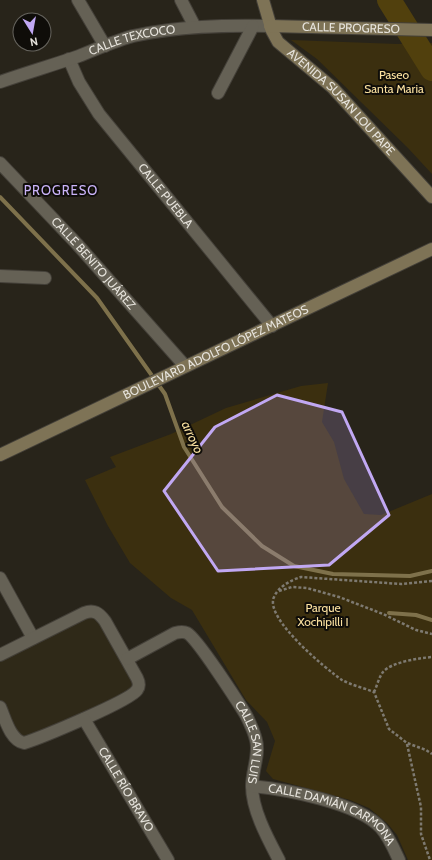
<svg xmlns="http://www.w3.org/2000/svg" width="432" height="860" font-family="Cabin,sans-serif">
<style>
.built{fill:#2f2918}
.green{fill:#3b2f0f}
.lines{fill:none;stroke-linecap:round;stroke-linejoin:round}
.stream{stroke:#7e714b;stroke-width:4}
.river{stroke:#51400d;stroke-width:24}
.street-casing{stroke:#444039;stroke-width:14}
.secondary-casing{stroke:#444039;stroke-width:14}
.path{stroke:#7e7a71;stroke-width:2.5;stroke-dasharray:3 2;stroke-linecap:butt}
.street{stroke:#656155;stroke-width:12}
.secondary{stroke:#7e7356;stroke-width:12}
.marked{fill:#c1a8f3;fill-opacity:0.2;stroke:#c1a8f3;stroke-width:3;stroke-linejoin:round}
.labels{text-anchor:middle;stroke-width:4;stroke-linejoin:round;paint-order:stroke}
.street-label{font-size:12px;fill:#e6e3dc;stroke:#0f0d09}
.park-label{font-size:12px;fill:#fce2a0;stroke:#0f0d09}
.neighbourhood-label{font-size:13px;letter-spacing:1px;fill:#cab3f9;stroke:#0f0d09}
.water-label{font-size:13px;font-style:italic;fill:#f9e09e;stroke:#0f0d09}
</style>
<rect width="100%" height="100%" fill="#28241a"/>
<path class="built" d="M88,615H97L136,680L133,693L20,740L0,701V657Z"/>
<path class="green" d="M291,40L397,44L432,43V174L408,148L317,59Z
M328,383L322,422L334,442L344,479L364,514L381,515L432,494V860H408L397,835L387,823L369,808L350,800L273,779L266,771L275,741L267,722L246,700L192,610L171,598L130,563L108,526L85,480L116,467L110,457L171,434L226,408L301,386Z"/>
<g class="lines">
<path class="stream" d="M0,197L97,298L165,394L184,447L222,507L262,546L294,566L333,574L410,576L432,571
M389,613L416,615L432,620"/>
<path class="river" d="M389,0L432,69"/>
<g class="street-casing">
<g id="street">
<path d="M78,0L105,46"/>
<path d="M181,0L195,27"/>
<path id="s1" d="M69,59L79,82L99,114L272,326"/>
<path id="s2" d="M0,82C26,73 53,65 79,56C96,49 115,41 133,36C178,26 224,25 270,26"/>
<path d="M218,93L253,26"/>
<path id="s3" d="M0,163L77,244L185,366"/>
<path d="M0,276L45,278"/>
<path d="M0,578L33,638"/>
<path d="M0,655L84,613C94,609 99,613 105,621L137,678C139,682 140,686 137,690C130,701 40,738 24,743C10,740 5,718 0,707"/>
<path id="s4" d="M127,659L175,633C179,632 183,631 187,633C197,638 238,702 246,715C250,723 254,731 256,740C260,753 252,771 252,786C252,810 268,839 279,860"/>
<path id="s5" d="M84,719L168,860"/>
<path id="s6" d="M252,786C285,789 359,803 381,828C389,837 394,849 399,860"/>
</g>
</g>
<g class="secondary-casing">
<g id="secondary">
<path id="s7" d="M263,0L272,31L278,42L333,88L432,197"/>
<path id="s8" d="M270,26L432,30"/>
<path id="s9" d="M0,455L432,249"/>
</g>
</g>
<path class="path" d="M432,581L401,584L301,577C291,580 278,587 274,597C264,618 326,669 342,680C351,685 364,688 374,692L389,729L407,743L426,750L432,754
M279,591L292,587L307,588L339,597L383,614L416,630L432,634
M374,692C377,686 379,677 383,672C391,662 420,658 432,657
M407,744L421,807V834L430,860"/>
<use href="#street" class="street"/>
<use href="#secondary" class="secondary"/>
</g>
<path class="marked" d="M277,395L342,412L389,515L329,565L218,571L164,491L215,427Z"/>
<g class="labels">
<g class="street-label">
<text dy="4" stroke="none"><textPath href="#s8" startOffset="81">CALLE PROGRESO</textPath></text>
<text dy="4" stroke="none"><textPath href="#s2" startOffset="139">CALLE TEXCOCO</textPath></text>
<text dy="4" stroke="none"><textPath href="#s7" startOffset="132">AVENIDA SUSAN LOU PAPE</textPath></text>
<text dy="4" stroke="none"><textPath href="#s1" startOffset="168">CALLE PUEBLA</textPath></text>
<text dy="4" stroke="none"><textPath href="#s3" startOffset="137">CALLE BENITO JUÁREZ</textPath></text>
<text dy="4" stroke="none"><textPath href="#s9" startOffset="239">BOULEVARD ADOLFO LÓPEZ MATEOS</textPath></text>
<text dy="4" stroke="none"><textPath href="#s4" startOffset="196">CALLE SAN LUIS</textPath></text>
<text dy="4" stroke="none"><textPath href="#s5" startOffset="82">CALLE RÍO BRAVO</textPath></text>
<text dy="4" stroke="none"><textPath href="#s6" startOffset="87">CALLE DAMIÁN CARMONA</textPath></text>
</g>
<g class="park-label">
<text x="394" y="79">Paseo<tspan x="394" dy="14">Santa Maria</tspan></text>
<text x="323" y="612">Parque<tspan x="323" dy="14">Xochipilli I</tspan></text>
</g>
<g class="neighbourhood-label">
<text x="61" y="195">PROGRESO</text>
</g>
<g class="water-label">
<text transform="translate(193 437) rotate(65)" y="5">arroyo</text>
</g>
</g>
<g transform="translate(32 32) rotate(169)"><circle r="19" fill="#0f0d09" stroke="#65635d"/>
<path d="M0-3L7 15L0 10L-7 15Z" fill="#c1a8f3"/>
<text y="-6" font-size="11" font-weight="bold" text-anchor="middle" fill="#e6e3dc">N</text>
</g>
</svg>
